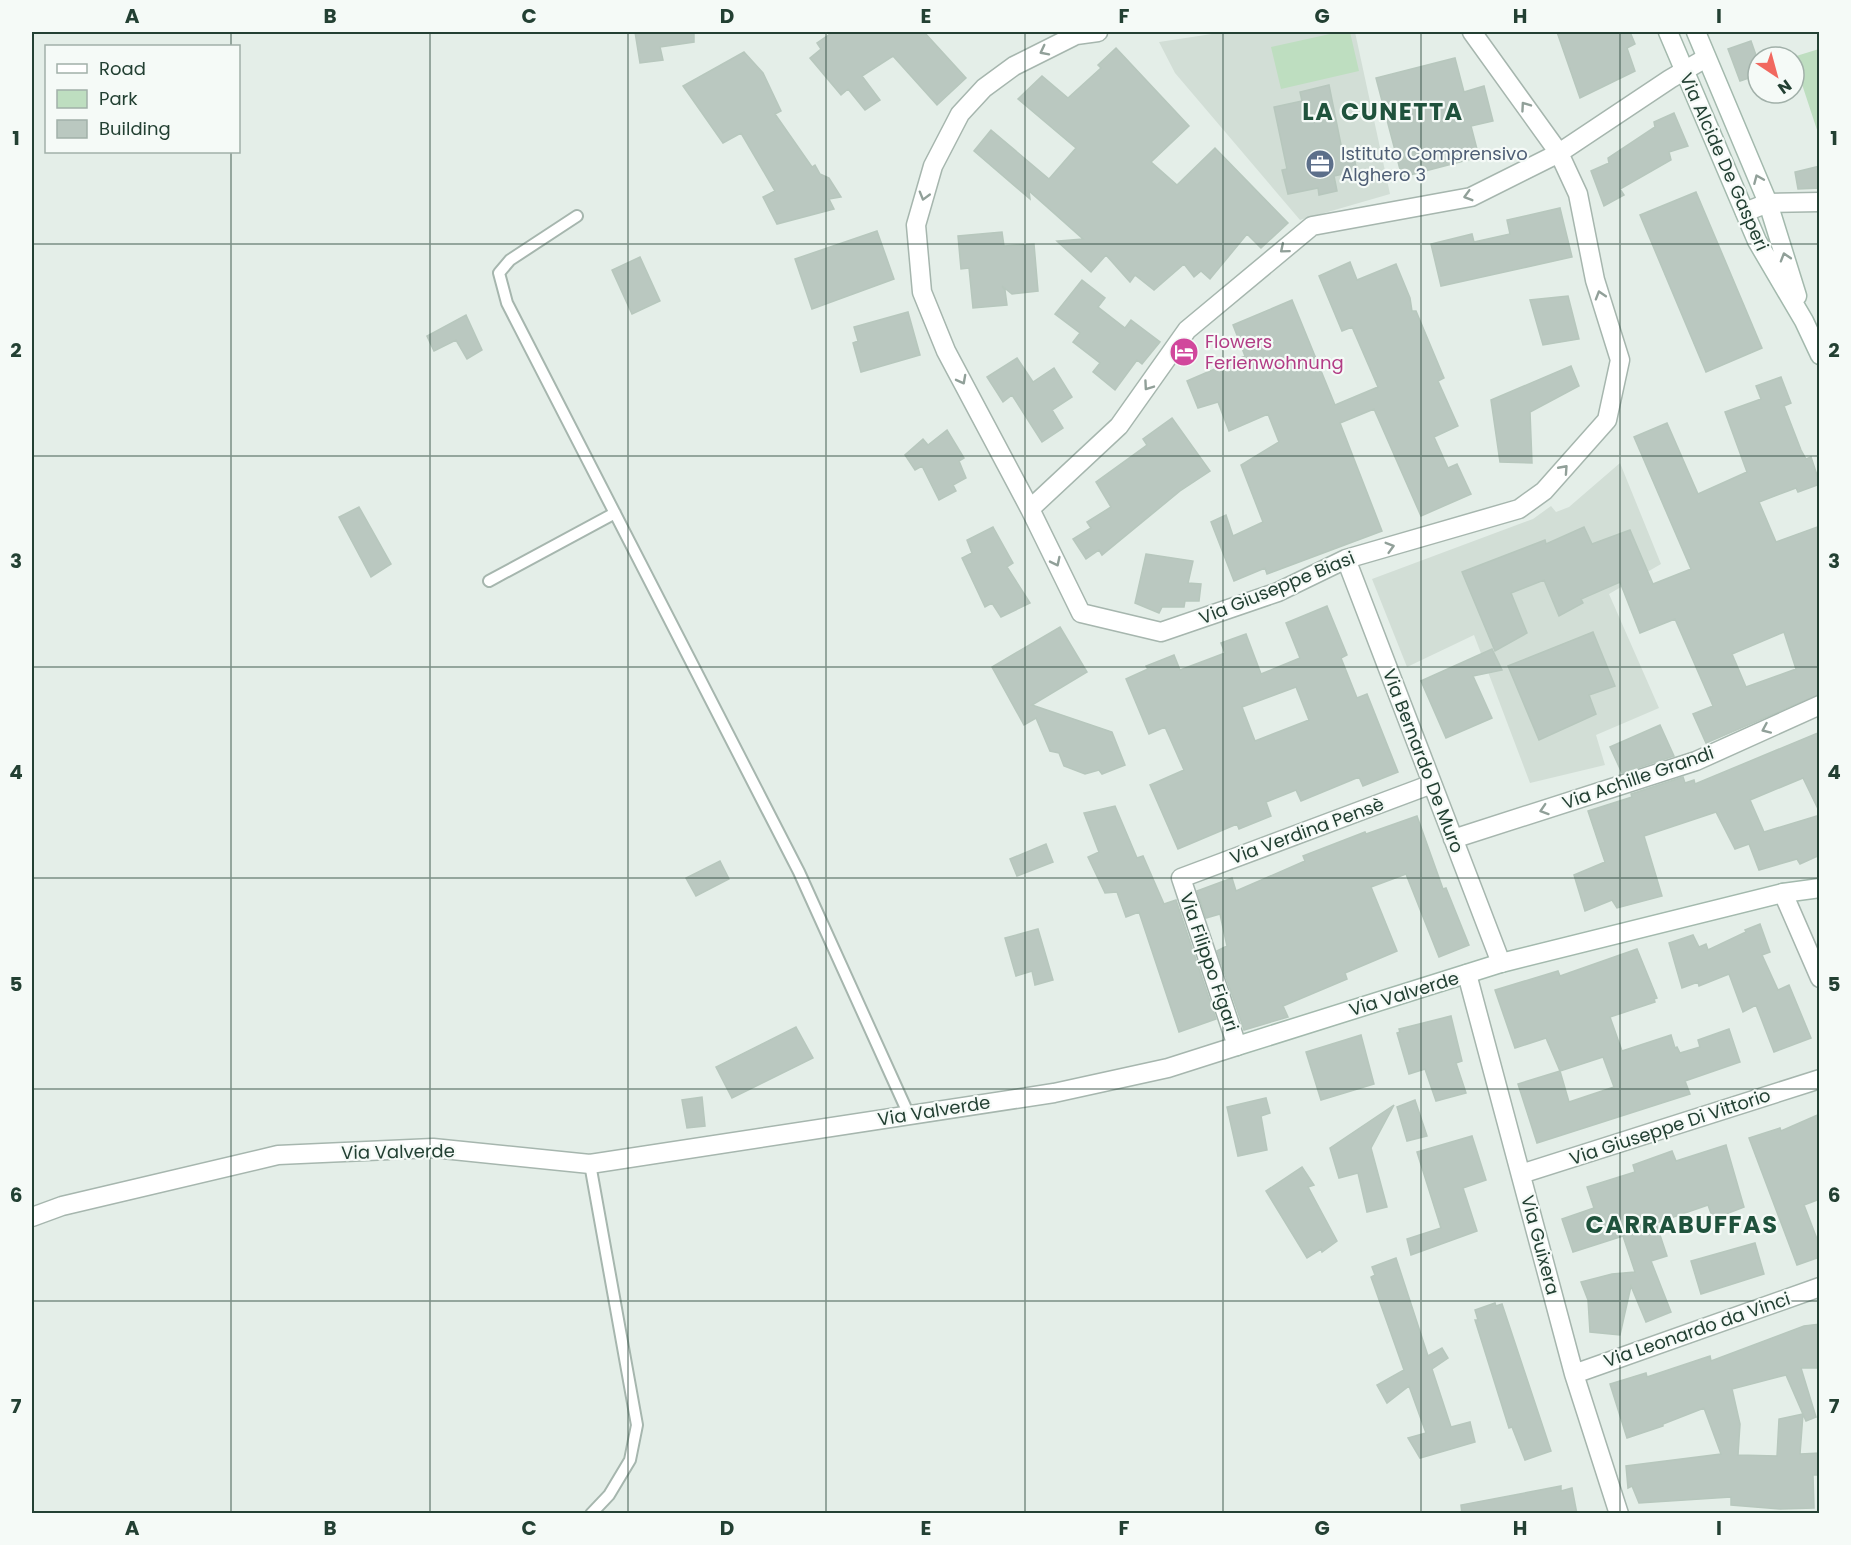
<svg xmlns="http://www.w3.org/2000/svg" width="1851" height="1545" font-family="Poppins,sans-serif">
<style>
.built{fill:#d2ded6}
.green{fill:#bedec0}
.building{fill:#bac8c0;stroke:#b7c7bd;stroke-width:1.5;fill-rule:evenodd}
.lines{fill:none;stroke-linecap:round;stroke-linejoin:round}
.lane-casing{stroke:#a6b6ae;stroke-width:14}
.street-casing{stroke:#a6b6ae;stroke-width:21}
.secondary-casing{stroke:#a3b9ad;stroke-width:21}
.lane{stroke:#fff;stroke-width:10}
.street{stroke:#fff;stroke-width:18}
.secondary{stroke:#fff;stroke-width:18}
.oneway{stroke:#91a099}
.grid{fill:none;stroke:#234033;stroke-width:1.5;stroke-opacity:0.55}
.labels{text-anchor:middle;stroke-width:4.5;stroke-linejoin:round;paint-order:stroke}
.service-label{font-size:18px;fill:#4e5e75;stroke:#f5faf7;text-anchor:start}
.street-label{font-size:18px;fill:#234033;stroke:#f5faf7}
.hotel-label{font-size:18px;fill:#b23c85;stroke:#f5faf7;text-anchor:start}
.district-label{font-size:24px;font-weight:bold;letter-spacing:1.5px;fill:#1f523c;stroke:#f5faf7}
.neatline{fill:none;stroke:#234033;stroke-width:2}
.grid-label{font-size:20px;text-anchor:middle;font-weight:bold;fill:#234033}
</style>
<rect width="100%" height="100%" fill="#e4eee8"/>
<path class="built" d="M1225,32H1355L1390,194L1300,220L1175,73L1159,42Z
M1620,463L1661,564L1609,594L1659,708L1596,735L1605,765L1530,783L1474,635L1407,667L1372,579L1533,519L1551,506L1556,512L1569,507Z"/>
<path class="green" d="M1339,32H1350L1359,71L1281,89L1271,47Z
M1819,49H1820L1819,136L1793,57Z"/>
<path class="building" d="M635,32H694V42L660,47L663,60L640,63Z
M833,32H924L966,78L937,105L893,56L862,76L880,100L865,110L848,89L841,95L810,58L821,49L817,43Z
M1557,32H1630L1635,44L1627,48L1635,71L1580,98Z
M1751,41L1758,61V75L1740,81L1728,49Z
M1116,48L1189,126L1151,162L1177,185L1215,148L1288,223L1261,248L1247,234L1210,279L1201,271L1194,277L1184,264L1154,290L1135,275L1130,282L1106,255L1091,272L1057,241L1083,239L1029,191L1030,199L974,151L991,130L1049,179L1076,148L1018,99L1042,76L1068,98L1101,68L1098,65Z
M744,52L763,73L781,111L775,114L812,167L815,165L820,174L829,178L841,197L829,199L834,209L777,224L763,197L775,191L741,133L723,143L683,86Z
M1455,58L1464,92L1484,86L1493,121L1471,126L1479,157L1402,177L1376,78Z
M1329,85L1343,155L1353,153L1357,171L1334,176L1337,191L1319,195L1318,188L1288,194L1282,170L1287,169L1274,107L1302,101L1300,92Z
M1674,113L1688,146L1669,152L1671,160L1620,189L1624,195L1604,206L1591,171L1609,163L1608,158L1655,127L1654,122Z
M1820,166V188L1798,189L1795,172Z
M1696,192L1762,348L1706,372L1640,215Z
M1560,208L1572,257L1441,286L1431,244L1472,234L1474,242L1510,234L1507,220Z
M877,231L894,279L812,309L795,259Z
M1002,232L1004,246L1034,244L1038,291L1012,294L1002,286L1005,290L1007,305L973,308L969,268L961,269L958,236Z
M640,257L660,301L632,314L612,270Z
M1350,262L1357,280L1396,264L1410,298L1412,311H1416L1444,378L1438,381L1458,426L1434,437L1448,468L1457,464L1471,494L1421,516L1374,409L1340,423L1382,531L1267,574L1265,568L1234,581L1211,522L1226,515L1233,536L1263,522L1241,465L1279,442L1268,414L1229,431L1218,402L1198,408L1187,381L1245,356L1233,325L1292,300L1335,405L1378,387L1352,327L1342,331L1319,276Z
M1082,280L1105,298L1098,307L1125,328L1131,320L1160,342L1142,364L1137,360L1115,390L1093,372L1100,363L1073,342L1080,333L1055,314Z
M1568,296L1579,339L1543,345L1530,300Z
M908,312L920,355L861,372L853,343L858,341L854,327Z
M466,315L482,350L467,359L456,340L434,351L427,336Z
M1017,358L1033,382L1054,368L1072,397L1052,410L1063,428L1042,442L1012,395L1003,402L987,377Z
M1571,366L1579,386L1530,412L1532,463L1500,462L1491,400Z
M1781,377L1791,403L1784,406L1801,450L1806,459L1811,457L1820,484L1798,492L1796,488L1759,502L1776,542L1820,526V694L1706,743L1693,714L1713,706L1675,619L1640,633L1620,582L1581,599L1583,603L1559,616L1544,580L1511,593L1527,633L1495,651L1462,572L1545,540L1546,544L1584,527L1592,544L1630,530L1653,584L1691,569L1634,437L1667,423L1698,494L1747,472L1725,412L1761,399L1756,386ZM1784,632L1796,669L1746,687L1732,654Z
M1172,418L1210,471L1180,491L1102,555L1099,550L1086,559L1073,539L1091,528L1087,522L1111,507L1096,482L1147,445L1143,439Z
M947,430L964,458L959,461L966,478L953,485L956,491L939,500L922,466L915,470L905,455L923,439L928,445Z
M359,507L391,564L371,577L339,517Z
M993,527L1013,563L1007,567L1030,603L1001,617L992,603L985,607L962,558L972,553L967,540Z
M1146,554L1193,561L1188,583L1201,584L1199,601H1185L1184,607H1162L1159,613L1135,603Z
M1327,606L1347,655L1341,658L1357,698L1367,694L1398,772L1363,786L1359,777L1301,801L1296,790L1266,802L1271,816L1239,829L1237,824L1178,849L1150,785L1184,770L1165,727L1149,734L1126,679L1148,669L1146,666L1174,655L1180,670L1225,653L1221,643L1246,634L1261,674L1300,658L1286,623ZM1296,687L1309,720L1255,741L1242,707Z
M1060,627L1087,672L1032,705L1112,732L1125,765L1102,774L1099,770L1085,774L1064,766L1059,753L1050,751L1036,718L1024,725L992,667Z
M1593,632L1615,686L1589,695L1596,714L1539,740L1508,666Z
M1492,649L1502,670L1473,676L1492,718L1446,738L1421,681Z
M1660,725L1674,756L1622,773L1610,747Z
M1820,732V813L1803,778L1750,800L1764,832L1820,815V855L1800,864L1797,859L1759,870L1749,844L1735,849L1716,812L1644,836L1662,896L1617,908L1612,900L1585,911L1574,875L1605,862L1588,811L1632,797L1631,794L1683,777L1685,783L1694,780L1695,784Z
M1115,806L1137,858L1143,856L1164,904L1176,900L1216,1019L1179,1032L1139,912L1126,917L1117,892L1105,893L1088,857L1099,852L1084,813Z
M1417,816L1443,889L1446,888L1469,945L1439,957L1406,874L1371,887L1397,951L1345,973L1347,979L1283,1006L1288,1017L1244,1030L1217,951L1227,946L1220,914L1206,918L1197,891L1232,878L1236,891L1305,861L1303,856L1365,832L1366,834Z
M1046,844L1053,862L1017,876L1010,859Z
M720,861L729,879L696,896L686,878Z
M1760,924L1770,952L1762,955L1778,990L1789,985L1811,1038L1774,1052L1756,1005L1743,1012L1729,974L1699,986L1698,982L1682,988L1669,943L1693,935L1699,947L1706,944L1708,950L1746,932L1745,930Z
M1038,929L1053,980L1035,985L1032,971L1016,976L1005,938Z
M1637,949L1657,998L1654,999L1655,1002L1610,1017L1622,1051L1671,1035L1675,1048L1677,1047L1680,1053L1700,1047L1698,1040L1729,1029L1740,1062L1685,1081L1690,1094L1537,1143L1518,1084L1560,1071L1546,1038L1515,1048L1495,990L1558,971L1560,976ZM1603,1057L1614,1087L1569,1102L1560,1071Z
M1451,1016L1462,1061L1456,1063L1466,1093L1436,1101L1425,1069L1409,1074L1397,1033L1400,1032L1399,1029Z
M796,1027L813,1058L732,1098L716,1067Z
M1361,1035L1374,1084L1321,1100L1306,1052Z
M702,1097L705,1126L687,1128L682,1100Z
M1266,1098L1270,1113L1261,1116L1267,1150L1238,1156L1227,1107Z
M1415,1100L1427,1136L1407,1141L1397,1107Z
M1394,1105L1371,1148L1387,1207L1367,1212L1358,1173L1339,1178L1330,1148Z
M1820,1114V1199L1804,1205L1820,1247V1257L1797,1265L1749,1138L1780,1128L1781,1131Z
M1472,1136L1486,1180L1463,1188L1477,1231L1411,1255L1407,1239L1441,1228L1417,1152Z
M1726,1145L1744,1207L1713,1219L1708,1205L1656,1223L1667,1256L1651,1261L1671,1312L1646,1322L1631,1286L1620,1335L1590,1332L1588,1300L1581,1282L1612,1274L1635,1272L1623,1236L1573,1252L1562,1219L1594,1208L1587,1187L1635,1172L1633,1165L1672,1151L1676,1161Z
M1302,1167L1314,1185L1308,1187L1337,1241L1322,1252L1321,1249L1307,1258L1266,1191Z
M1755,1243L1764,1274L1701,1294L1691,1261Z
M1396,1258L1428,1356L1442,1348L1448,1358L1432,1369L1451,1427L1470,1422L1475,1442L1420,1458L1408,1438L1426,1433L1409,1386L1387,1403L1377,1385L1404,1370L1371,1277L1375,1275L1372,1267Z
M1495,1303L1496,1306L1502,1304L1551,1451L1525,1460L1512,1427L1509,1428L1475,1320H1478L1475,1310Z
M1820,1324V1368H1801L1816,1417L1806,1421L1786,1375L1732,1389L1740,1424L1738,1455L1777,1456L1779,1419L1803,1414L1800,1454L1820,1453V1475H1813L1814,1508L1780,1509L1731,1505V1497L1639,1503L1632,1486L1628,1488L1626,1466L1721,1454L1704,1408L1663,1424V1426L1627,1438L1610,1384L1646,1373L1647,1377L1710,1356L1711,1361L1804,1326Z
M1561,1486V1491L1572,1488L1577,1514H1462L1461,1505Z"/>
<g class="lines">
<g class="lane-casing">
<path id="lane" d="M577,216L510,260L499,273L507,303L799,872L909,1115
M489,581L615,513
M590,1164L637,1425L630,1460L609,1495L591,1514"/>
</g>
<g class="street-casing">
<path id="street" d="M1098,32L1076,35L1014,66L984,88L960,114L933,166L916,225L922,292L946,351L1030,509L1081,613L1161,632L1278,592L1346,559L1519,509L1544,491L1607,420L1620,360L1595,280L1578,194L1559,153L1472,32
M1745,212L1768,203L1820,202
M1030,509L1119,426L1187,330L1312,226L1471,197L1559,153L1670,79L1706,58
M1346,559L1501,963
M1453,839L1696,761L1820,705
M1783,893L1820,978
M1467,974L1574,1374L1619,1514
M1521,1174L1820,1079
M32,1217L62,1206L278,1155L433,1148L590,1164L1054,1093L1168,1068L1237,1046L1181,878L1432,784
M1574,1374L1820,1287"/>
</g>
<g class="secondary-casing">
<path id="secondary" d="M1668,32L1757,241L1804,321L1820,355
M1696,32L1768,203L1797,296
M1237,1046L1501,963L1783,893L1820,888"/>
</g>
<use href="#lane" class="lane"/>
<use href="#street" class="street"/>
<use href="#secondary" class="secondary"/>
</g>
<defs><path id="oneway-chevron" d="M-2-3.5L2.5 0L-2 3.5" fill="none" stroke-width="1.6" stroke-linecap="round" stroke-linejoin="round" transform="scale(1.5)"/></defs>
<g class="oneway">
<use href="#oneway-chevron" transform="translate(1044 51) rotate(153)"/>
<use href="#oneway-chevron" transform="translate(1525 106) rotate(-125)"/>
<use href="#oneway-chevron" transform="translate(1758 179) rotate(-113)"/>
<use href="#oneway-chevron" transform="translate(924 196) rotate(106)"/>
<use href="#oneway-chevron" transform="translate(1468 196) rotate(164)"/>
<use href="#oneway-chevron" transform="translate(1284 249) rotate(140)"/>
<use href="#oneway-chevron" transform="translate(1785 257) rotate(-107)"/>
<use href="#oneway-chevron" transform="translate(1600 295) rotate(-107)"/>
<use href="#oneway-chevron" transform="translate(962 380) rotate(62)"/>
<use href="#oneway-chevron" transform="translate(1148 386) rotate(125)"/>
<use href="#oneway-chevron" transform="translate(1564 469) rotate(-48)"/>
<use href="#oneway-chevron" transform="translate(1390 547) rotate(-16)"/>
<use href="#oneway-chevron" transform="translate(1056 562) rotate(64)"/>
<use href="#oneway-chevron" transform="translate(1766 729) rotate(156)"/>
<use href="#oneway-chevron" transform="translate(1544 810) rotate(162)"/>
</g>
<path class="grid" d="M231,32V46M430,32V1514M628,32V1514M826,32V1514M1025,32V1514M1223,32V1514M1421,32V1514M1620,32V1514M231,152V1514M32,244H1820M32,456H1820M32,667H1820M32,878H1820M32,1089H1820M32,1301H1820"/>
<defs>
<g id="office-disc" transform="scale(1.5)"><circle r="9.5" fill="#5c6f8a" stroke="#f5faf7"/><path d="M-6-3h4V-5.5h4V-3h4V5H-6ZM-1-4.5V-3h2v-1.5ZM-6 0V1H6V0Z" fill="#fff"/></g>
<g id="hotel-disc" transform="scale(1.5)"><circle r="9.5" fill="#d1479c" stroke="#f5faf7"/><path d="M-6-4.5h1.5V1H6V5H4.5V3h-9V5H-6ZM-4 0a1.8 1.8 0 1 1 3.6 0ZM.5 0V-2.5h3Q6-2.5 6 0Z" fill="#fff"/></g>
</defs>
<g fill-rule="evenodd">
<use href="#office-disc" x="1320" y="164"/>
<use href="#hotel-disc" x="1184" y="352"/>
</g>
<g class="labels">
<g class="service-label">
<text x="1341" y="160">Istituto Comprensivo<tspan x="1341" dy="21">Alghero 3</tspan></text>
</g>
<g class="street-label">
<text transform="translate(1724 162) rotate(66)" y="6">Via Alcide De Gasperi</text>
<text transform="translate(1277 588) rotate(-22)" y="6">Via Giuseppe Biasi</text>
<text transform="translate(1423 761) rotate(69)" y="6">Via Bernardo De Muro</text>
<text transform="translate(1638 778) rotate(-19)" y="6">Via Achille Grandi</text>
<text transform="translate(1307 831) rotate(-20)" y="6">Via Verdina Pensè</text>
<text transform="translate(1209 962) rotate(71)" y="6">Via Filippo Figari</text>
<text transform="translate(1404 994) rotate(-17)" y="6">Via Valverde</text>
<text transform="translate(934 1111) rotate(-9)" y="6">Via Valverde</text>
<text transform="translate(1670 1127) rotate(-18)" y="6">Via Giuseppe Di Vittorio</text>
<text transform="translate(398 1152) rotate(-1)" y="6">Via Valverde</text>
<text transform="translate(1540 1245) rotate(75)" y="6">Via Guixera</text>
<text transform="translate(1697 1330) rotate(-19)" y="6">Via Leonardo da Vinci</text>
</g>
<g class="hotel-label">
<text x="1205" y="348">Flowers<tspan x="1205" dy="21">Ferienwohnung</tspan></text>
</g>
<g class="district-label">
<text x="1383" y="120">LA CUNETTA</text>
<text x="1682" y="1233">CARRABUFFAS</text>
</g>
</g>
<rect width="1851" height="1545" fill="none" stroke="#f5faf7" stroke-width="66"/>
<rect x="45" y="45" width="195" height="108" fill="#f5faf7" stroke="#a1b0a9" stroke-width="1.5"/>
<rect x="57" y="64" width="30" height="9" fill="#ffffff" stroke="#a1b0a9" stroke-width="1.5"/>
<text x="99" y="75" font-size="18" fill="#234033">Road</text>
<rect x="57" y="90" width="30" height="18" fill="#bedec0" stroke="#a1b0a9" stroke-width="1.5"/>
<text x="99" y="105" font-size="18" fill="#234033">Park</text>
<rect x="57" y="120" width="30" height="18" fill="#bac8c0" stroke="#a1b0a9" stroke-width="1.5"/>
<text x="99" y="135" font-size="18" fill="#234033">Building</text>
<g transform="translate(1776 75) rotate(144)"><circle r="28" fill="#f5faf7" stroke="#a1b0a9" stroke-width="1.5"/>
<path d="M0-4.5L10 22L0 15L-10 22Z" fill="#f1685f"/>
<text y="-9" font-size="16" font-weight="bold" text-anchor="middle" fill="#234033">N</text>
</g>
<rect x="33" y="33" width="1785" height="1479" class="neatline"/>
<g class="grid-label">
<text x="132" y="23">A</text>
<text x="330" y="23">B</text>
<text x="529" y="23">C</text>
<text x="727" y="23">D</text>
<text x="926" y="23">E</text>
<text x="1124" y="23">F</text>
<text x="1322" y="23">G</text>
<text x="1520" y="23">H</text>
<text x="1719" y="23">I</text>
<text x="16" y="145">1</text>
<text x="1834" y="145">1</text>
<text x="16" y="357">2</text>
<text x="1834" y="357">2</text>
<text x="16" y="568">3</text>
<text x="1834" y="568">3</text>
<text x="16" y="779">4</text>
<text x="1834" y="779">4</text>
<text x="16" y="991">5</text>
<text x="1834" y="991">5</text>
<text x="16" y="1202">6</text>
<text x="1834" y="1202">6</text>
<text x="16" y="1413">7</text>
<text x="1834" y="1413">7</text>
<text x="132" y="1535">A</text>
<text x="330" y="1535">B</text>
<text x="529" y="1535">C</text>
<text x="727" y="1535">D</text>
<text x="926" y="1535">E</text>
<text x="1124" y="1535">F</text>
<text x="1322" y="1535">G</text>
<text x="1520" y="1535">H</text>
<text x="1719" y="1535">I</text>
</g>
</svg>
